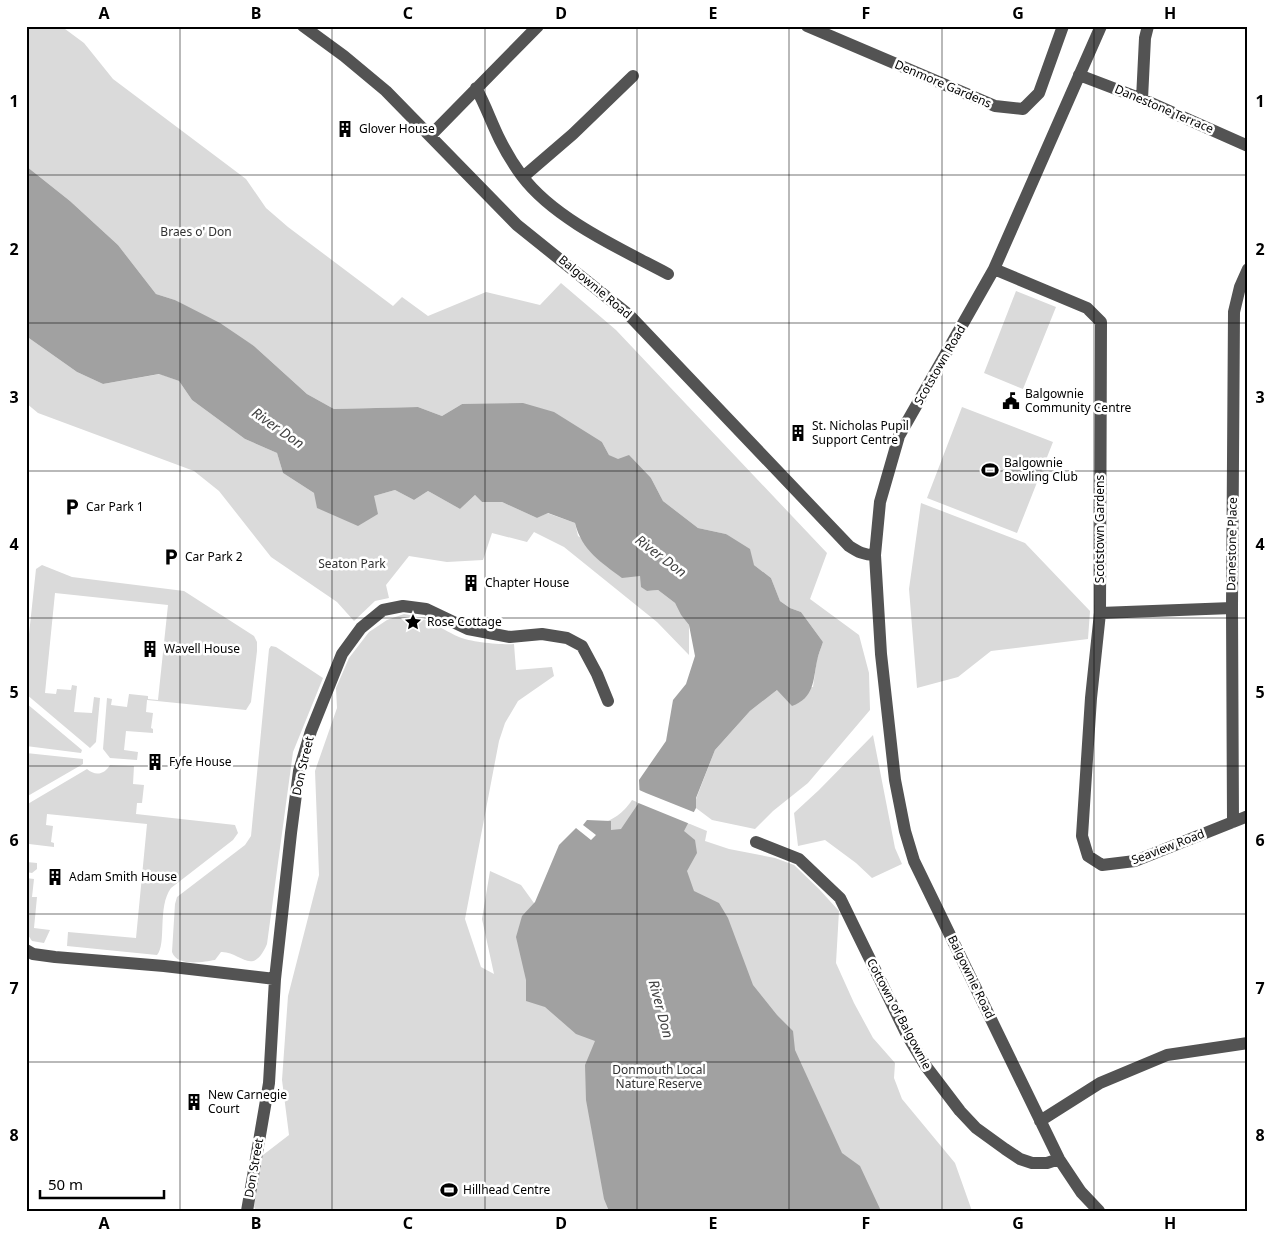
<svg xmlns="http://www.w3.org/2000/svg" width="1274" height="1237" font-family="'Noto Sans',sans-serif">
<style>
.green{fill:#dadada}
.water{fill:#a1a1a1}
.pier{fill:#fff}
.lines{fill:none;stroke-linecap:round;stroke-linejoin:round}
.minor{stroke:#535353;stroke-width:12}
.grid{fill:none;stroke:#000;stroke-width:1;stroke-opacity:0.55}
.labels{text-anchor:middle;stroke-width:5;stroke-linejoin:round;paint-order:stroke}
.street-label{font-size:12px;fill:#000;stroke:#fff}
.poi-label{font-size:12px;fill:#000;stroke:#fff;text-anchor:start}
.park-label{font-size:12px;fill:#313131;stroke:#fff}
.water-label{font-size:14px;font-style:italic;fill:#424242;stroke:#fff}
.neatline{fill:none;stroke:#000;stroke-width:2}
.grid-label{font-size:16px;text-anchor:middle;font-weight:bold;fill:#000}
</style>
<rect width="100%" height="100%" fill="#fff"/>
<path class="green" d="M26,26H61L84,43L113,79L246,179L266,208L288,227L393,306L402,297L428,316L486,292L540,305L561,283L616,330L827,553L810,599L859,635L869,673L870,710L808,783L773,811L755,829L712,820L696,808V799L715,750L750,711L777,690L813,687L817,659L823,642L801,612L790,608L780,601L771,578L754,565L726,534L698,528L663,501L651,478L609,455L602,442L462,404L442,416L418,407L334,409L307,394L254,346L175,300L156,294L118,245L70,201L26,166Z
M1016,291L1056,307L1023,389L984,373Z
M26,336L77,372L103,384L160,374L179,381L192,400L245,439L277,453L283,473L314,493L374,496L395,490L414,500L428,491L460,509L475,495L482,502H502L537,518L547,513L575,523L578,536L640,576L647,591L658,590L675,603L681,615L689,625V655L657,622L564,547L534,532L527,542L492,533L483,560L447,562L409,556L386,585L389,598L375,601L354,621L337,602L271,557L219,491L194,471L38,413L26,403Z
M962,407L1053,442L1017,533L927,498Z
M921,503L1025,543L1090,611L1088,639L991,651L958,677L917,688L909,589Z
M42,565L72,577L184,591L254,636L257,642V651L251,702L246,710L147,700L146,712L153,713L151,728L153,729V733L126,731L124,750L138,752L137,760L110,758L103,749L107,698L112,699L111,705L127,707L129,694L148,696V699L158,700L168,605L55,593L45,693L56,694L57,689L71,690L72,685L77,686L74,712L92,713L94,697L100,698L96,742L90,748L26,694V662L36,569Z
M404,614C429,618 437,627 459,637C470,642 501,645 514,644L516,670L552,667L554,676L518,701L505,723L499,741L465,919L481,967L494,974L482,919L490,871L521,885L539,910L584,842L598,841V826C614,818 622,815 632,800L707,831L705,841L729,849L775,858L794,865L819,889L839,911L836,963L854,1003L873,1038L895,1063L894,1078L902,1099L955,1163L972,1211H256L254,1207L263,1155L289,1135L282,1080L288,996L319,875L315,771L337,708L336,688L349,658L369,632L387,620Z
M271,646L276,647L323,678L293,752L267,944C252,978 241,951 221,952L215,960C203,962 177,967 172,952L175,904L177,897L245,845L251,836L269,649Z
M26,703L82,750L81,753L26,746Z
M873,735L895,848L902,864L872,878L856,863L825,840L798,846L794,813L819,790Z
M26,753L83,759V764L26,797Z
M110,765L134,766L133,784L144,785L142,803H137L136,814L235,825L238,833L233,840L171,888C157,907 167,944 157,955L67,946L68,932L136,938L147,824L47,814L46,825L53,826L51,842L54,843V847L29,844L27,862L37,863V869L32,873L26,872V805L87,769C95,776 104,775 110,765Z
M26,878L34,879L32,897H37L34,928L50,930L44,943L32,941L26,932Z"/>
<path class="water" d="M26,166L70,201L118,245L156,294L175,300L220,323L254,346L307,394L334,409L418,407L442,416L462,404L523,403L554,412L602,442L609,455L618,459L629,455L651,478L663,501L698,528L726,534L750,549L754,565L771,578L780,601L790,608L801,612L823,642C821,648 818,655 817,661C813,681 814,698 792,706L777,690L750,711L715,750L696,798V808L684,831L695,840L697,853L687,871L694,891L719,903L728,918L753,985L777,1015L793,1031L795,1050L842,1153L860,1166L881,1211H609L604,1199L586,1100L585,1065L595,1041L576,1034L545,1007L526,1001V980L516,937L522,916L535,902L559,845L576,828L591,840L596,835L583,825L587,820L611,821V830L621,829L640,801L639,780L666,741L673,700L686,684L695,656L689,625L681,615L675,603L658,590L647,591L641,587L640,576L622,578C601,562 582,551 575,523L548,513L537,518L502,502H482L475,495L460,509L428,491L414,500L395,490L374,496L378,514L358,526L317,508L314,493L283,473L277,453L245,439L192,400L179,381L159,374L103,384L77,372L26,336Z"/>
<path class="pier" d="M637,789L646,793L696,813L690,824L636,802Z"/>
<g class="lines">
<path class="minor" d="M303,26L344,56L386,91L517,225L629,315L849,546C858,552 864,555 875,555
M807,26L995,106L1023,109L1039,93L1063,26
M1079,75L1142,99L1248,146
M476,88C486,106 491,122 500,140C506,152 514,165 522,176C554,219 621,249 668,274
M1142,99L1145,38L1148,26
M430,136L538,26
M523,177L573,134L633,76
M994,269L1087,308L1101,322L1100,613L1091,698L1082,836L1088,856L1102,865L1135,861L1248,816
M1100,613L1232,608
M1233,822L1232,608L1234,312L1240,287L1248,269
M756,842L799,859L840,898L907,1035L925,1065L960,1111L976,1128L1005,1149L1020,1159L1032,1163H1047L1059,1159
M26,950L33,954L55,957L164,966L275,979
M1040,1121L1100,1083L1167,1055L1248,1043
M247,1211L269,1083L275,979L291,833L299,771L311,731L342,654L361,628L383,610L403,606L426,609L468,629L510,637L542,634L567,638L582,646L597,674L608,701
M1099,1211L1081,1192L1059,1159L914,861L905,831L895,780L881,654L875,555L880,502L899,436L994,269L1101,26"/>
</g>
<path class="grid" d="M180,26V1211M332,26V1211M485,26V1211M637,26V1211M789,26V1211M942,26V1211M1094,26V1211M26,175H1248M26,323H1248M26,471H1248M26,618H1248M26,766H1248M26,914H1248M26,1062H1248"/>
<defs>
<g id="building-bare" transform="scale(1.35)"><path d="M-4-6H4V6H1V3H-1V6H-4ZM-2.5-4.3h1.7v1.8h-1.7ZM.8-4.3h1.7v1.8H.8ZM-2.5-1h1.7V.8h-1.7ZM.8-1h1.7V.8H.8Z" fill="#000" stroke="#fff" stroke-width="2.5" paint-order="stroke"/></g>
<g id="civic-bare" transform="scale(1.35)"><path d="M-.6-6.5H3V-4.5H.6V-3L4-1V1h2V6H-6V1h2V-1L-.6-3ZM-1.2 2.5V6h2.4V2.5Z" fill="#000" stroke="#fff" stroke-width="2.5" paint-order="stroke"/></g>
<g id="stadium-bare" transform="scale(1.35)"><path d="M0-5a6.5 5 0 1 0 0 10a6.5 5 0 1 0 0-10ZM-3.5-1.8h7v3.6h-7Z" fill="#000" stroke="#fff" stroke-width="2.5" paint-order="stroke"/></g>
<g id="parking-bare" transform="scale(1.35)"><path d="M-3.5-5.5H1a3.5 3.5 0 0 1 0 7H-1V5.5H-3.5ZM-1-3.4V-.6H.8a1.4 1.4 0 0 0 0-2.8Z" fill="#000" stroke="#fff" stroke-width="2.5" paint-order="stroke"/></g>
<g id="sight-bare" transform="scale(1.35)"><path d="M0-6L1.8-2.2L6-1.7L2.9 1.2L3.7 5.4L0 3.3L-3.7 5.4L-2.9 1.2L-6-1.7L-1.8-2.2Z" fill="#000" stroke="#fff" stroke-width="2.5" paint-order="stroke"/></g>
</defs>
<g fill-rule="evenodd">
<use href="#building-bare" x="345" y="129"/>
<use href="#civic-bare" x="1011" y="401"/>
<use href="#building-bare" x="798" y="433"/>
<use href="#stadium-bare" x="990" y="470"/>
<use href="#parking-bare" x="72" y="507"/>
<use href="#parking-bare" x="171" y="557"/>
<use href="#building-bare" x="471" y="583"/>
<use href="#sight-bare" x="413" y="622"/>
<use href="#building-bare" x="150" y="649"/>
<use href="#building-bare" x="155" y="762"/>
<use href="#building-bare" x="55" y="877"/>
<use href="#building-bare" x="194" y="1102"/>
<use href="#stadium-bare" x="449" y="1190"/>
</g>
<g class="labels">
<g class="street-label">
<text transform="translate(943 84) rotate(23)" y="4">Denmore Gardens</text>
<text transform="translate(1164 109) rotate(23)" y="4">Danestone Terrace</text>
<text transform="translate(595 287) rotate(40)" y="4">Balgownie Road</text>
<text transform="translate(940 365) rotate(-60)" y="4">Scotstown Road</text>
<text transform="translate(1100 529) rotate(-90)" y="4">Scotstown Gardens</text>
<text transform="translate(1232 544) rotate(-89)" y="4">Danestone Place</text>
<text transform="translate(303 766) rotate(-77)" y="4">Don Street</text>
<text transform="translate(1168 847) rotate(-21)" y="4">Seaview Road</text>
<text transform="translate(971 977) rotate(64)" y="4">Balgownie Road</text>
<text transform="translate(899 1014) rotate(62)" y="4">Cottown of Balgownie</text>
<text transform="translate(254 1168) rotate(-80)" y="4">Don Street</text>
</g>
<g class="poi-label">
<text x="359" y="133">Glover House</text>
<text x="1025" y="398">Balgownie<tspan x="1025" dy="14">Community Centre</tspan></text>
<text x="812" y="430">St. Nicholas Pupil<tspan x="812" dy="14">Support Centre</tspan></text>
<text x="1004" y="467">Balgownie<tspan x="1004" dy="14">Bowling Club</tspan></text>
<text x="86" y="511">Car Park 1</text>
<text x="185" y="561">Car Park 2</text>
<text x="485" y="587">Chapter House</text>
<text x="427" y="626">Rose Cottage</text>
<text x="164" y="653">Wavell House</text>
<text x="169" y="766">Fyfe House</text>
<text x="69" y="881">Adam Smith House</text>
<text x="208" y="1099">New Carnegie<tspan x="208" dy="14">Court</tspan></text>
<text x="463" y="1194">Hillhead Centre</text>
</g>
<g class="park-label">
<text x="196" y="236">Braes o' Don</text>
<text x="352" y="568">Seaton Park</text>
<text x="659" y="1074">Donmouth Local<tspan x="659" dy="14">Nature Reserve</tspan></text>
</g>
<g class="water-label">
<text transform="translate(278 428) rotate(35)" y="5">River Don</text>
<text transform="translate(661 556) rotate(37)" y="5">River Don</text>
<text transform="translate(661 1009) rotate(75)" y="5">River Don</text>
</g>
</g>
<rect width="1274" height="1237" fill="none" stroke="#ffffff" stroke-width="55"/>
<path d="M40 1190v8h124v-8" fill="none" stroke="#000000" stroke-width="2.5"/>
<text x="48" y="1190" font-size="15" fill="#000000" stroke="#ffffff" stroke-width="4" paint-order="stroke">50 m</text>
<rect x="28" y="28" width="1218" height="1182" class="neatline"/>
<g class="grid-label">
<text x="104" y="19">A</text>
<text x="256" y="19">B</text>
<text x="408" y="19">C</text>
<text x="561" y="19">D</text>
<text x="713" y="19">E</text>
<text x="866" y="19">F</text>
<text x="1018" y="19">G</text>
<text x="1170" y="19">H</text>
<text x="14" y="107">1</text>
<text x="1260" y="107">1</text>
<text x="14" y="255">2</text>
<text x="1260" y="255">2</text>
<text x="14" y="403">3</text>
<text x="1260" y="403">3</text>
<text x="14" y="550">4</text>
<text x="1260" y="550">4</text>
<text x="14" y="698">5</text>
<text x="1260" y="698">5</text>
<text x="14" y="846">6</text>
<text x="1260" y="846">6</text>
<text x="14" y="994">7</text>
<text x="1260" y="994">7</text>
<text x="14" y="1141">8</text>
<text x="1260" y="1141">8</text>
<text x="104" y="1229">A</text>
<text x="256" y="1229">B</text>
<text x="408" y="1229">C</text>
<text x="561" y="1229">D</text>
<text x="713" y="1229">E</text>
<text x="866" y="1229">F</text>
<text x="1018" y="1229">G</text>
<text x="1170" y="1229">H</text>
</g>
</svg>
